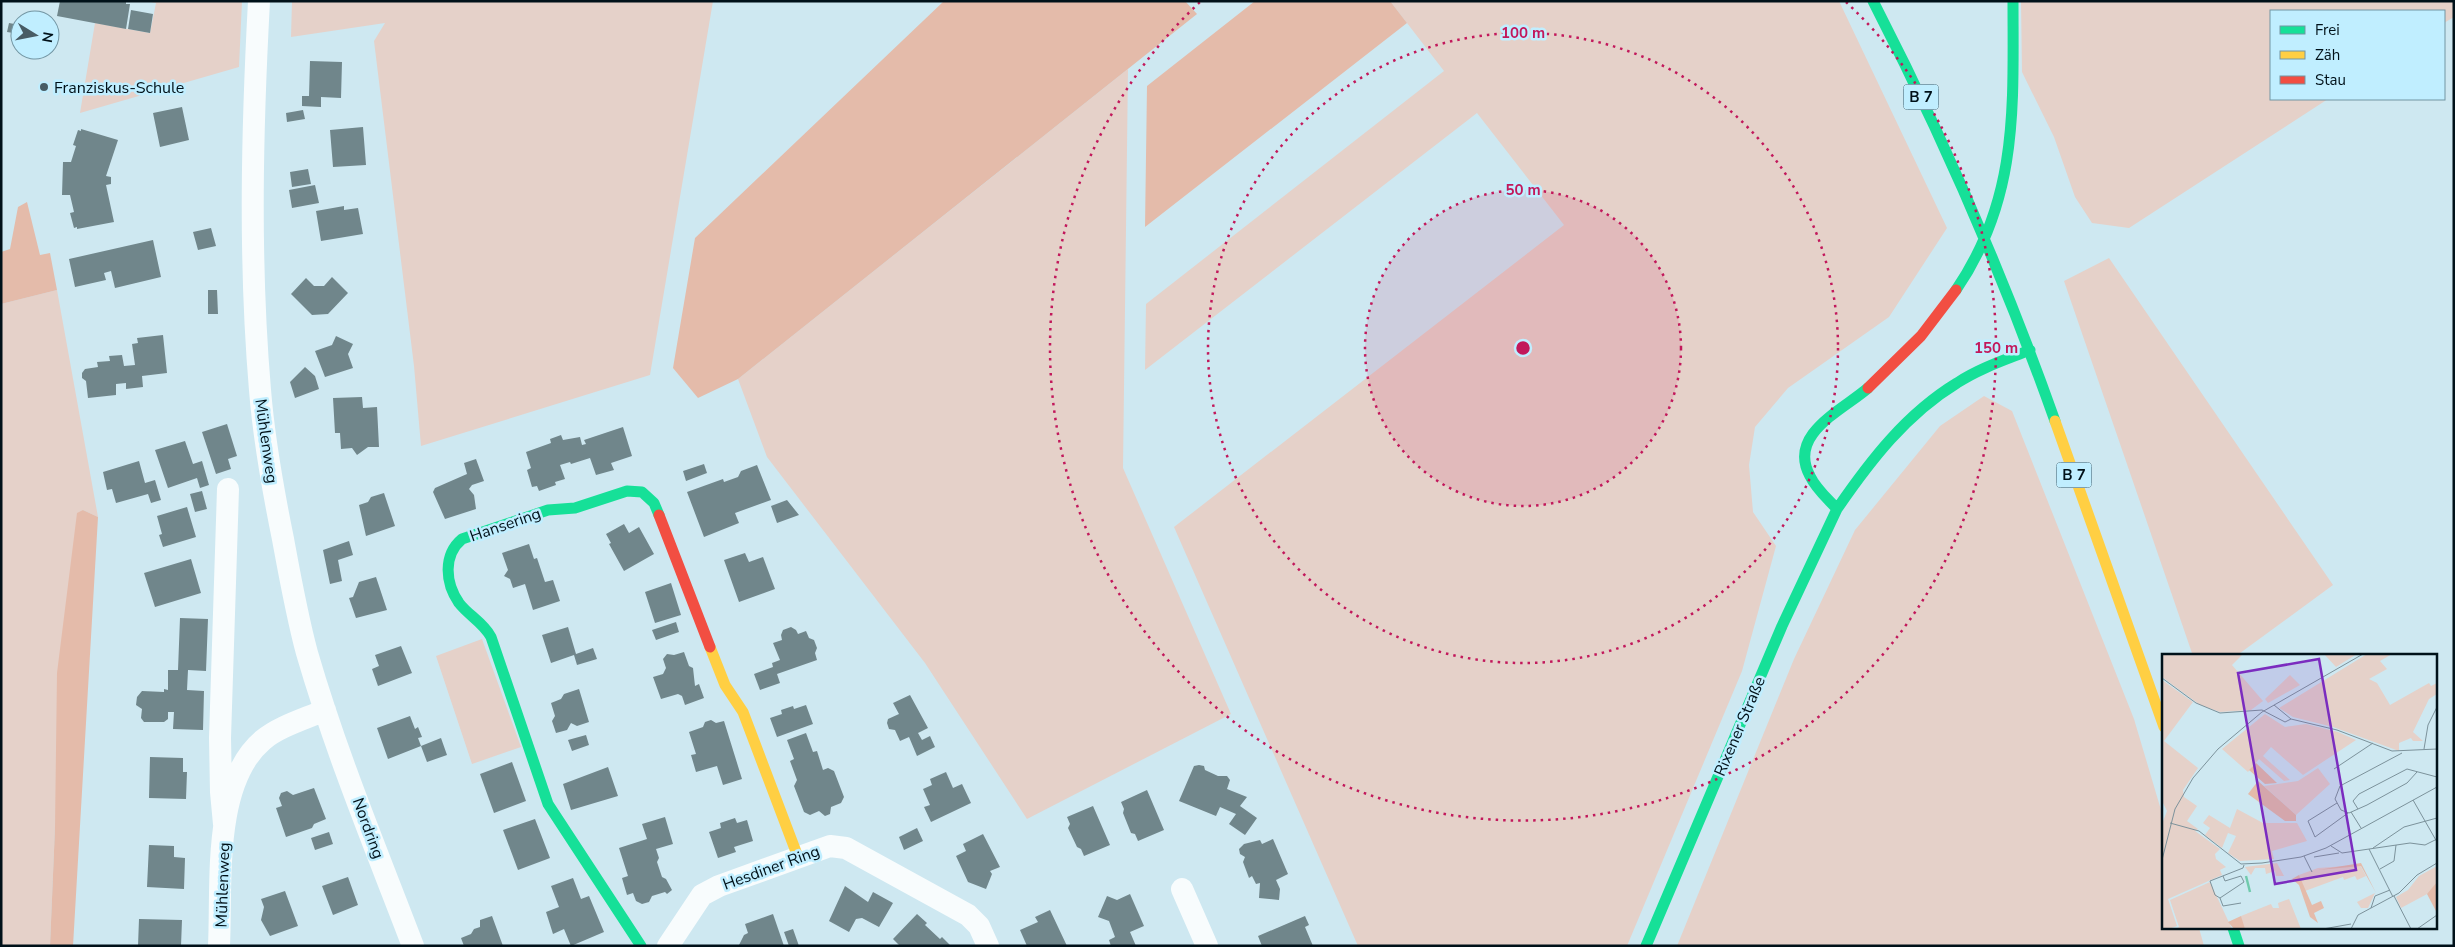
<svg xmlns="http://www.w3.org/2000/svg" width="2455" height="947" font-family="'Nunito Sans',sans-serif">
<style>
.green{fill:#e5d1c9}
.forest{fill:#e4bbaa}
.building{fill:#70868b}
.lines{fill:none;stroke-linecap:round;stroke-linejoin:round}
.street{stroke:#f8fcfd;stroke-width:22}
.fast{stroke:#16e098;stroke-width:11}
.slow{stroke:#ffcf43;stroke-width:11}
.jam{stroke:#f24e42;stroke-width:11}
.ring{fill:none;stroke:#c2185b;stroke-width:2.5;stroke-dasharray:2.5 5}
.poi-dot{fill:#485c65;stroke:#c0eeff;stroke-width:2}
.labels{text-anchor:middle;stroke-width:5;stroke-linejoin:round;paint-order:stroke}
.shield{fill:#c0eeff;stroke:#3a535e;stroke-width:1}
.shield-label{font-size:15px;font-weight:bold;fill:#001119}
.poi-label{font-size:16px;fill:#001119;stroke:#c0eeff;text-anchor:start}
.street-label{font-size:16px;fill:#001119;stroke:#c0eeff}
.inset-river{fill:none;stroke:#70caac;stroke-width:2.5}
.inset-road{fill:none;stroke:#7c929b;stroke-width:1}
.view{fill:#7b2cbf;fill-opacity:0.15;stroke:#7b2cbf;stroke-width:2.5}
.inset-edge{fill:none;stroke:#001119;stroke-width:2.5}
.centre{fill:#c2185b;stroke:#c0eeff;stroke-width:2.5}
.ring-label{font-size:15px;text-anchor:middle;font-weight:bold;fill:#c2185b;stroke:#c0eeff;stroke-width:5;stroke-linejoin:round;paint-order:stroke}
</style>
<rect width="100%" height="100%" fill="#cee8f1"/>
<path class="green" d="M146,1H242L239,67L80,113L95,23L150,33L156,3Z
M292,1H713L650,375L421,446L414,366L374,41L385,23L291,37Z
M1390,1H1839L1947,228L1889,317L1788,388L1755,427L1749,465L1753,512L1776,546L1742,671L1627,946H1358L1174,527L1564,225L1477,113L1145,370L1146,304L1444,71Z
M2021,1H2454V17L2444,23V11H2271V99H2328L2129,228L2092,223L2075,197L2054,137L2022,72Z
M1128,69L1123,468L1231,714L1027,819L925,663L767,457L738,379Z
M2109,258L2333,585L2236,656H2193L2064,281Z
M57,290L98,517L83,510L55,827L50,946H1V304Z
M1984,396L2012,411L2134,719L2164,820V928H2199L2204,946H1677L1794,659L1855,530L1940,426Z
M482,639L521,747L472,764L436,656Z"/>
<path class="forest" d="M944,1H1185L1197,14L738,379L698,398L673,368L695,238Z
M1255,1H1390L1407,23L1145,227L1147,86Z
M27,202L40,255L50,253L57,290L1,304V252L10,249L18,207Z
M83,510L98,517L73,946H50L55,827L57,673L77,513Z"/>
<path class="building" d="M60,1H126V4H130L126,29L57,16Z
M131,10L153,14L150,33L128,29Z
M9,23L20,25V34L7,32Z
M310,61L342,62L341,98L321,97V107L302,106V96H309Z
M182,107L189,140L160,147L153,113Z
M303,110L305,119L287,122L286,113Z
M363,127L366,165L333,167L330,130Z
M81,129L118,140L106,176L111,177V184L106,185L114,222L77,229V227L74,228L70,213L74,212L70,195H62L63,162H71L76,146L73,145L78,130L81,131Z
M308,169L311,184L292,187L290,172Z
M315,185L319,203L292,208L289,190Z
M344,206V210L358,208L363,234L321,241L316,211Z
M211,228L216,246L198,250L193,232Z
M153,240L161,277L115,288L111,271L104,273L106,280L75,287L69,259Z
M332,277L348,293L328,314L312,315L291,294L306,278L314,286H324Z
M208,290H217L218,314H208Z
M163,335L167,373L142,376L143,387L126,389V383L116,384V395L88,398L86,381L82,378V373L85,369L98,367L97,362L110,361L109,356L122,355L124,366L135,365L132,344L138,343L137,338Z
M336,336L353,344L348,354L353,368L325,377L315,351L332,345Z
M305,367L315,376L319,389L295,398L290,382Z
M362,397L363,408L377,407L379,447H368L357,455L352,448L341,449L340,433H335L333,398Z
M227,424L237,456L228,459L231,469L216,474L202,432Z
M623,427L632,456L611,463L614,470L596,475L590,458L571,464L570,462L560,465L565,479L555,482L556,485L539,491L537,486L532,487L527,470L531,468L526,452L551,443L550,439L561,435L563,440L580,437L582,445L586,444L584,440Z
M185,441L193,464L202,461L209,485L200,488L197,478L168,488L155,450Z
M476,459L484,481L472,485L469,489L474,495L476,509L445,519L433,492L435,488L467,474L464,463Z
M139,461L145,483L155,480L161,500L151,503L148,494L116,503L112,489L107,490L103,472Z
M704,464L707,473L686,481L683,471Z
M757,465L771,500L735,513L739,523L704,537L687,492L723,479L724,482L738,477L741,471Z
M202,491L207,509L195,512L190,494Z
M384,493L395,526L366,536L359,505L368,502L371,497Z
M787,500L799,515L777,523L771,506Z
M187,507L196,537L163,547L159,535L162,534L157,516Z
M624,524L629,533L639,527L654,554L624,571L609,544L611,543L606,534Z
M349,541L353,555L338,560L342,581L330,584L323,550Z
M529,544L534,559L537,558L545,582L553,580L560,601L533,610L525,584L513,588L510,579L504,576L508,570L502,553Z
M745,553L749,562L763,557L775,589L739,602L724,560Z
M191,559L201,593L155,607L144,573Z
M376,577L387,610L356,618L349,598L353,597L359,582Z
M671,583L681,615L655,623L645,592Z
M180,618L208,619L206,671L188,670L187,690L204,691L203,730L173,729L174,712H168V719L164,722H144L141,718L142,709L136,705L137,697L142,691L164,692V689L168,690V670H178Z
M676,622L679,632L656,640L652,630Z
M568,627L576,654L593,648L597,659L577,665L574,655L551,663L542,635Z
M791,627L796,630L798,634L806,631L809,638L814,640L817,648L815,653L817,660L777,674L780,683L760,690L754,674L773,667L772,663L780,660L773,643L782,640L781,635L783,630Z
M401,646L412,673L378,686L372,669L379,666L375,655Z
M684,652L689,666L693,668L695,686L699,684L704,698L685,705L682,696L678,694L661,699L653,677L663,674L666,668L663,659L667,654L674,655Z
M579,689L589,722L577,726L571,723L567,730L556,733L552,721L555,716L551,703L561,699L564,694Z
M910,695L928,728L918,733L922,740L930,736L935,747L917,756L909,737L900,741L895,730L889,729L887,723L888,719L899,714L893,703Z
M806,705L813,724L777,737L770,718L782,714L781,710L793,706L794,709Z
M410,716L415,729L418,727L422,737L418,738L421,746L441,738L447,755L427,762L421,746L388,759L377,728Z
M711,720L716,723L724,721L742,779L723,785L717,766L696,772L691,755L696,754L689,732L703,727L705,722Z
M806,733L813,752L817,751L823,770L828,768L834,771L844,797L841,803L831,807L830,814L825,816L819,811L810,815L804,812L794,786L797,780L790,761L794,759L787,740Z
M586,735L589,745L572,751L568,740Z
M150,757L183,758V772H187L186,799L149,798Z
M512,762L526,801L494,813L480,774Z
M1199,765L1204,766L1205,770L1218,776H1227L1230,780L1227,789L1247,797L1240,806L1257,818L1245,835L1229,824L1236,814L1220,807L1216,816L1179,801L1194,766Z
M608,767L618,796L571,810L563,784Z
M946,772L953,788L962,784L971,803L931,822L924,807L930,805L923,789L932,785L930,779Z
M314,788L326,819L314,824L312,828L286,837L276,808L282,806L279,798L281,793L287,791L293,795Z
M1147,790L1164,830L1138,841L1135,834L1131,833L1123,813L1124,809L1121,802Z
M1093,806L1110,845L1084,856L1081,849L1077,847L1068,828L1070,824L1067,817Z
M665,817L673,844L656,849L659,858L657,862L662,877L666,879L672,890L667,894L665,892L652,896L649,902L642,904L636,901L633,893L627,895L622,878L628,876L619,848L647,839L642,824Z
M735,818L737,823L747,820L753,841L734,847L736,852L718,858L709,832L721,828L720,823Z
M535,819L550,858L518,870L503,830Z
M917,828L923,841L904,850L899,837Z
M329,832L333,844L315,850L311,838Z
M983,834L1000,867L990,871L992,874L986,889L968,882L956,856L966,851L963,844Z
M1273,839L1288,874L1276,880L1280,889L1279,900L1259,898L1260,883L1256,884L1252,876L1249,878L1243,862L1245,857L1240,854L1239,849L1244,844L1260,840L1262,844Z
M149,845L174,846V857L185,858L184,889L147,887Z
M348,877L358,905L333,915L322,886Z
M573,878L581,899L589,896L604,932L571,946L564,929L553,934L546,912L559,907L551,886Z
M845,886L868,902L873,892L893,903L879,927L862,918L856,919L849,932L829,921Z
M285,891L298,926L270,936L261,920L264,907L261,899Z
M1130,894L1144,926L1130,932L1136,946H1111L1109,940L1115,937L1109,921L1098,917L1107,896L1117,900Z
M1050,910L1067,946H1027L1020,930L1038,922L1035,917Z
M773,914L784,946L739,945L744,935L748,933L745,924Z
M917,914L927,923L925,925L940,939L942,937L951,946H900L893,939Z
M492,916L503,946H464L461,938L471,934L474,929L480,927V920Z
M1305,916L1309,925L1305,927L1313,946H1262L1258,936Z
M139,919L182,920L181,946H138Z
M793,929L799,946H789L784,932Z"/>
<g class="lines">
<path class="street" d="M259,1C252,131 249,261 260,390C264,440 273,490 283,539C290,577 297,616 307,653C336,753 376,849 413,946
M224,824L221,792L220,738L228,489
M1182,889L1207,946
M219,946C222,884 212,783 263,740C280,726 305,719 325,710
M668,946L702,895L719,886L830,846L846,848L968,915L979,926L988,946"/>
<path class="fast" d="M1873,1C1943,137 2004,277 2055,421
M1956,290C2019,198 2013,106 2013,1
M1837,509C1870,461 1906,414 1957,383C1980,368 2005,360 2030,350
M2233,928L2239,946
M641,946L548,804L491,637C483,622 469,616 459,603C445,583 443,555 462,539L548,510L575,508L627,491L642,492L654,503L659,515
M1646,946L1782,626L1837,509C1828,499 1816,489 1810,476C1787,434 1843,410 1868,388"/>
<path class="slow" d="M2055,421L2164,727
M710,647L725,685L743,712L798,857"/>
<path class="jam" d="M1868,388L1921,336L1956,290
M659,515L710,647"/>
</g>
<circle cx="1523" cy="348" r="158" fill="#c2185b" fill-opacity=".12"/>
<g class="ring">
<circle cx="1523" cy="348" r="158"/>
<circle cx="1523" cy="348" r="315"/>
<path d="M1846 2A473 473 0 1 1 1200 2"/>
</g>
<circle class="poi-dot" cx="44" cy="87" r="5"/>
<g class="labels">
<g class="shield">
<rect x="1903.5" y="84.5" width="35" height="25" rx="4"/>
<rect x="2056.5" y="462.5" width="35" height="25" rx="4"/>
</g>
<g class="shield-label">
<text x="1921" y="102">B 7</text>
<text x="2074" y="480">B 7</text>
</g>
<g class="poi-label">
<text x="54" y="93">Franziskus-Schule</text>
</g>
<g class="street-label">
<text transform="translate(267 441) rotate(82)" y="6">Mühlenweg</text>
<text transform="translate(505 524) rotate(-19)" y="6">Hansering</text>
<text transform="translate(1739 726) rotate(-67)" y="6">Rixener Straße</text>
<text transform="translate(369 828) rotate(70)" y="6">Nordring</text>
<text transform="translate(771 867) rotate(-20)" y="6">Hesdiner Ring</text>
<text transform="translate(222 885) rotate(-88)" y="6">Mühlenweg</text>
</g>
</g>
<g transform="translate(2162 654)">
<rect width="275" height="275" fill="#cee8f1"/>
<path d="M0,0H81L70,11L101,47L89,56L58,58L38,51L0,23ZM162,0H195L174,13ZM205,0H230L218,7L225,15L207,25L215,29L228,51L267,29L269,32L275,29V40L267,45L251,78L261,87H251L249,84L237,89V97L171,73L131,63L117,54ZM128,21L138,31L106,49L103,45ZM0,26L31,48L2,87L36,114L21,136L22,143L35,152L25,167L36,175L33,177L58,195L53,200L54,205L64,213L58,216L60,221L6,245L15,272L7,275H0V170L5,157L0,147ZM103,60L123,73L144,70L176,78L194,86L141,121L109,93L101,102L128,126L122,127L97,105L86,118L60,95ZM156,114L168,130L134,161L102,132L136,127ZM75,155L101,169H135L145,187L110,197L112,205L78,207L66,199L74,182L66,179L60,194L43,181L48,174L41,169L47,161L68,174ZM115,209L122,222H114L113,217L104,220L103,214H93L89,221L83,213ZM198,211L204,222L195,226L193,222L182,226L181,223L143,237L137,221L156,214ZM275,212V228L267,239L239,254L234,243L246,236L257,222ZM48,228L70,275H13L17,273L8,246ZM213,239L206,254H199L195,248ZM127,245L139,275H83L80,270L79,262L109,250L111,254H117L116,249Z" fill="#e5d1c9"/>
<path d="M94,109L115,129L103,130L87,116ZM96,127L134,161V167H123L86,140ZM199,209L214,239L199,212L156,216ZM137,221L150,251L159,247L162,254L152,259L156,269L148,263L137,231L130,225ZM275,228V259L265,240ZM79,262L83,275H72L66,268Z" fill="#e4bbaa"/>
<path class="inset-river" d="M84,222L88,238"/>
<path class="inset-road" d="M0,24L34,49L58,59L100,56L123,68L129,65L175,76L230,97L275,95M112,51L129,65M262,95L266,71L275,53M240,99L178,132L173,145L179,156L187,159L205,151L245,129L255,118M172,115L211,89M251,146L275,188M175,149L146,167L153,183L186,159M196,155L191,147L197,140L245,115L275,123M189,158L199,174M8,169L37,177L79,210L100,209L139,203L164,194L275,133M169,192L180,199L248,189L263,191L275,185M211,194L242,173L275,164M207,195L231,243M142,202L150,218M152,203L177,199M0,206L13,155L31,124L56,95L100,58L201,0M218,215L232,207L234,191M61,222L63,227L79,222L82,228L58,244L61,252L79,249M232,242L249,275M58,244L53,241L48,227L81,214L82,211M209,254L213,242L228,236M161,275L189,270M189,275L196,261L237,239L255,221L275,209M255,275L275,261"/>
<path class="view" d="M157,5L194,216L113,230L76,19Z"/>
<rect width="275" height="275" class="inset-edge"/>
</g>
<circle cx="1523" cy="348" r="8" class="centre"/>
<g class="ring-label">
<text x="1523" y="38">100 m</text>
<text x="1523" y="195">50 m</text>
<text x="1996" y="353">150 m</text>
</g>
<rect width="2455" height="947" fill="none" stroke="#001119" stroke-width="5"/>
<rect x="2270" y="10" width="175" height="90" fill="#c0eeff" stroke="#7396a3"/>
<rect x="2280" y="26" width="25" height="8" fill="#16e098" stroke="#7396a3"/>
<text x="2315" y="35" font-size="15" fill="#001119">Frei</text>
<rect x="2280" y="51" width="25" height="8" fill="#ffcf43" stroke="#7396a3"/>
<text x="2315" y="60" font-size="15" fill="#001119">Zäh</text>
<rect x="2280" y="76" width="25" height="8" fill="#f24e42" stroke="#7396a3"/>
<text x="2315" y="85" font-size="15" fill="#001119">Stau</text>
<g transform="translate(35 35) rotate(100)"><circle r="24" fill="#c0eeff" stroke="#7396a3"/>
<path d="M0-4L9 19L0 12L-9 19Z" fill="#485c65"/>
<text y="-8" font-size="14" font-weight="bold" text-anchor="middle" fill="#001119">N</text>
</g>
</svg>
